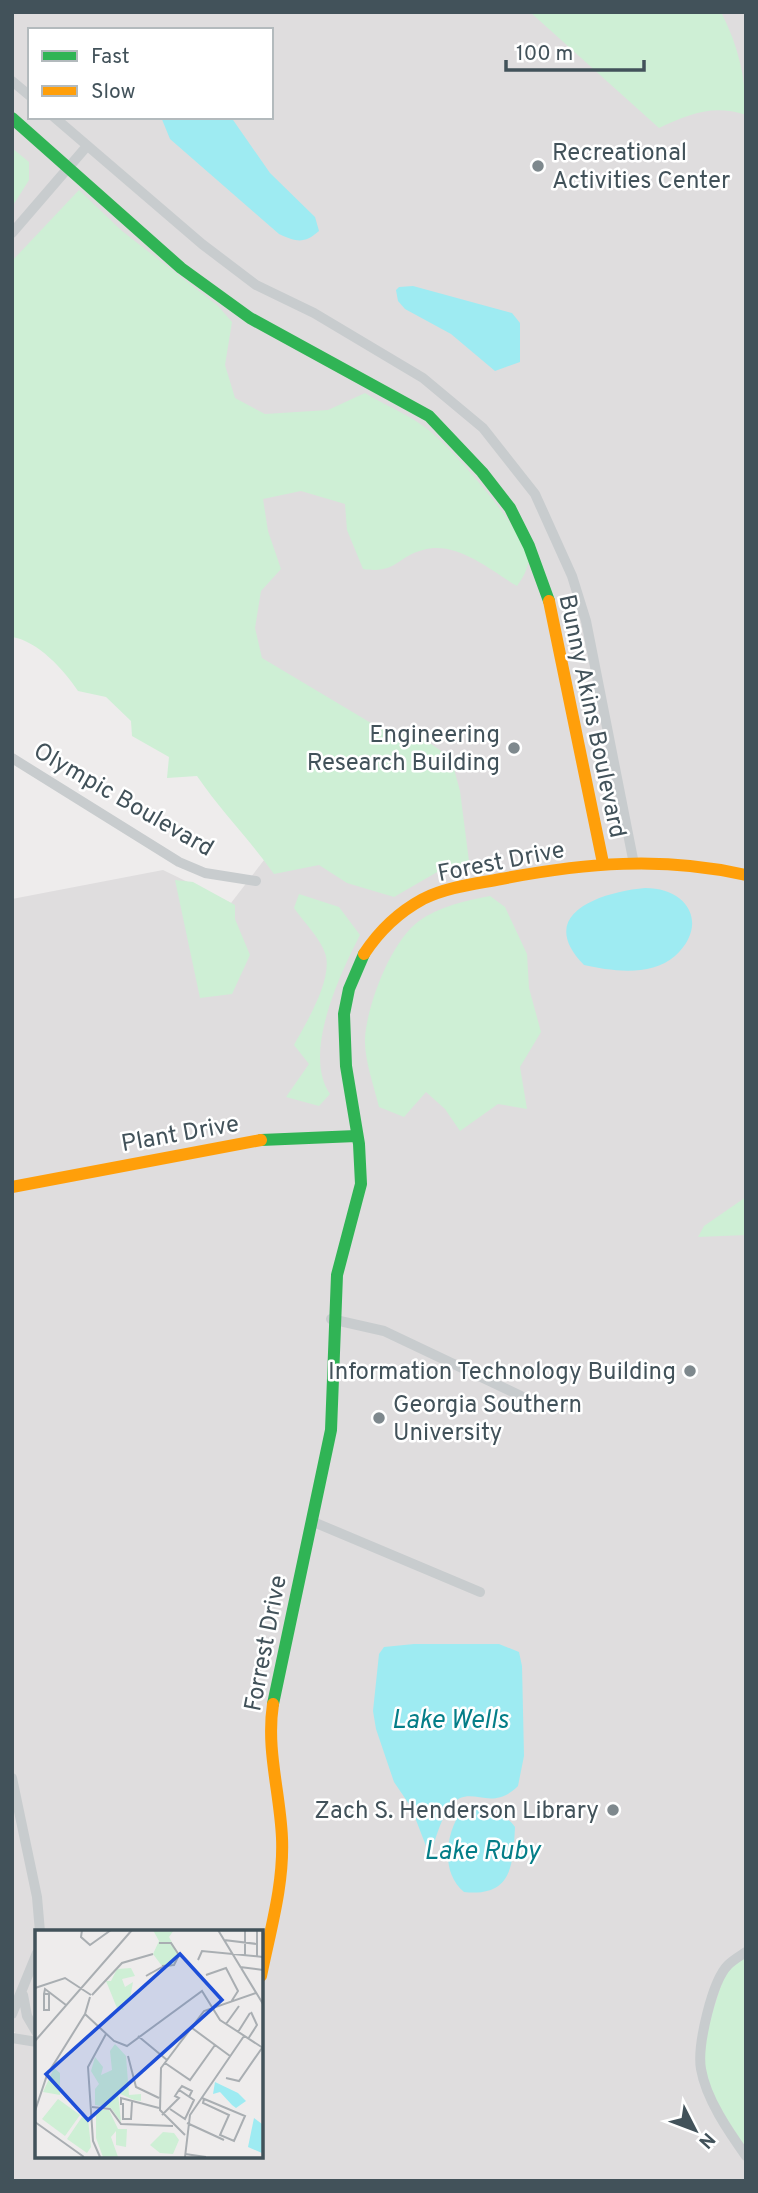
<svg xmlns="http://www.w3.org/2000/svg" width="758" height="2193" font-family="Overpass,sans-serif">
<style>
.education{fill:#dfddde;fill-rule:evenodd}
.green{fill:#ceefd5}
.water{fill:#9eebf2}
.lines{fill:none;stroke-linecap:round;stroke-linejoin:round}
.street{stroke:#c8ccce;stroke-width:10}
.fast{stroke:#30b455;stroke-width:12}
.slow{stroke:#ff9f0a;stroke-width:12}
.poi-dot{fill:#7e888d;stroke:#fff;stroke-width:2.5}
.labels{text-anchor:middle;stroke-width:5;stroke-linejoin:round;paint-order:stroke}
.poi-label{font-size:24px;fill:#42525a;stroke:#fff;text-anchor:end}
.street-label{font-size:24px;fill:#42525a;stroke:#fff}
.water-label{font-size:26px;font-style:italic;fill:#047e88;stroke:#fff}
.inset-road{fill:none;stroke:#a9aeb2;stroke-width:2}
.view{fill:#1d4ed8;fill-opacity:0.15;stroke:#1d4ed8;stroke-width:3.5}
.inset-edge{fill:none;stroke:#42525a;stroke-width:3.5}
</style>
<rect width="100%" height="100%" fill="#eeecec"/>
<path class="education" d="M12,12H746V2181H12V2039L15,2032L12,2031V899L163,870L231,903L311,799L12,510ZM30,30H271V117H30ZM37,1932H261V2156H37Z"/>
<path class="green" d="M530,12H721C738,45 746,78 746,115C712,104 690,114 659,128Z
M12,148L29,162V180L12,207Z
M79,190L122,231L218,306L232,322L225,365L235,398L265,414L328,410L365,393C384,405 408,414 426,428C453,449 514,520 527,552C531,564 524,577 517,586C490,570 456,540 423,550C396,557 397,574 363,569L347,530L345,504L301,491L263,499L268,531L281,569L261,591L255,628L262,658L381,729L417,734L451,758L460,791L470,869L439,871L394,897L347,883L319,865L274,874C250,840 221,811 197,776L167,778L169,757L132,736L131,721L106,697L78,691C64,670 38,641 12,637V261Z
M175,880L193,882L235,905V919L250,955L232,994L200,998Z
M299,894L339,907L360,935C340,974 302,1054 330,1094L319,1106L286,1097L309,1064L294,1045C306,1023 334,978 325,953C320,938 303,921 294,908Z
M490,896L505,907L527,954L529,988L541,1032L520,1067L527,1109L498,1104L460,1131L445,1109L426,1092L404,1117L379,1107C374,1086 364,1059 365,1038C367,1005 391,941 419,921C438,907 467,900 490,896Z
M746,1197V1235L698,1237L704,1226Z
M746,1952V2156L709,2092L702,2046L727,1966Z"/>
<path class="water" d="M161,117H231L270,173L315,217L319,231C304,244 297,242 279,234L170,139Z
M413,286L512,313L520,323V362L495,371L451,334L405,309L398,301L396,290L399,287Z
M645,888C689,888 709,925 675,956C651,977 611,971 584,965C534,914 601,892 645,888Z
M414,1644H499L519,1652L522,1666L524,1756L518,1786C481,1823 459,1756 433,1847L426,1846L411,1807L394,1782L376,1729L373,1711L379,1654L384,1647Z
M477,1804C490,1815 504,1811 515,1827C513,1866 512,1897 464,1892C440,1872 446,1834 461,1811Z"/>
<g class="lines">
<path class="street" d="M12,81L30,96
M54,117L202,244L256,285L314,313L423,378L483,428L535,494L572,576L586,621L633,859
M12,233L87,146
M12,758L179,862L205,873L256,881
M331,1319L384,1331L521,1396
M311,1521L480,1592
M12,1778L37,1897L40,1932
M746,1952C740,1956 733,1960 728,1965C712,1981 697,2046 701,2069C706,2099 729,2132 746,2156
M23,1995L27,2016L37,2033
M12,2014L37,1953
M12,2038L37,2042"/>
<path class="fast" d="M12,118L181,268L250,318L429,416L482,472L510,508L529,546L549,601
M261,1140L356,1136
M273,1704L331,1430L337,1275L361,1184L359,1144L346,1066L344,1014L349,989L364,954"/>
<path class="slow" d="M549,601L603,863
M364,954C379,931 399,912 423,899C447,887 475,884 501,879C584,863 662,856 746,875
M12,1187L261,1140
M261,1976C270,1931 284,1885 282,1838C280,1792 266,1750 273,1704"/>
</g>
<g class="poi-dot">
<circle cx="538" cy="166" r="7"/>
<circle cx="514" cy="748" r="7"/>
<circle cx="690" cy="1371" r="7"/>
<circle cx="379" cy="1418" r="7"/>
<circle cx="613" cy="1810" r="7"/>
</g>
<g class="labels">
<g class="poi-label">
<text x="552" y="160" text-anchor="start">Recreational<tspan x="552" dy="28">Activities Center</tspan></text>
<text x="500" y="742">Engineering<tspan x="500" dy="28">Research Building</tspan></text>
<text x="676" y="1379">Information Technology Building</text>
<text x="393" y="1412" text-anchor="start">Georgia Southern<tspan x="393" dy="28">University</tspan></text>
<text x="599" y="1818">Zach S. Henderson Library</text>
</g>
<g class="street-label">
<text transform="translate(593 716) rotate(78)" y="8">Bunny Akins Boulevard</text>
<text transform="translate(124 799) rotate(30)" y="8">Olympic Boulevard</text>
<text transform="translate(501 861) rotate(-11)" y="8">Forest Drive</text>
<text transform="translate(180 1133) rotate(-10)" y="8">Plant Drive</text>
<text transform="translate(265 1643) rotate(-79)" y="8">Forrest Drive</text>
</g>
<g class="water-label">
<text x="450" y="1728">Lake Wells</text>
<text x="482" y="1859">Lake Ruby</text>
</g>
</g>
<g transform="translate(35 1930)">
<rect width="228" height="228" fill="#eeecec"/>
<path d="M118,0H139L134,7L144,25L136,37L127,36L118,24L124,11ZM96,38L100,46L87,49L90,57L98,52L95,69L86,74L89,80L82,78L71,51H76L82,39ZM80,114L91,126L94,165L106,164V171L99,170L83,163L86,192L76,178L60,175V159L64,154L56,141L60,127L68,137L66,145L77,140L75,121ZM19,138L25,143V165L8,162ZM23,169L45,185L30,206L7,189ZM61,180H74L83,199H92L91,217L81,215V201L76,207L83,227H68L61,208ZM47,187L53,189L56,217L52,223L32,209ZM128,202L139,203L144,210L138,224L125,223L115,215Z" fill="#ceefd5"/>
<path d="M180,152L203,163L211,171L201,178L197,175L185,162L178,164ZM219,188L227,194V223L213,217Z" fill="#9eebf2"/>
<path class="inset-road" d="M47,0L46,7L55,15L76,0M183,0L228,74M222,0V27M189,10L222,14M124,13H136L144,25L139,35L127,36M210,25V0M163,30L167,21L228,27M205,37L228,40M116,43L111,46L127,37M171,45L191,38L203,61L196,72M0,58L30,48L56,65M9,64H14V80H9V64L10,59L31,75M57,65L87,33L118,24M50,84L79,111L92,116L167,61L185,90L228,118M191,94L204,76M157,98L195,126M203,102L215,83M103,106L132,130M213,109L222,95L216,82M0,111L97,0M93,126L101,157L124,168M130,133L155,150L180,115M191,148L204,151L227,118M144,160L147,156L157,161L154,167M167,168L210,186L199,211L185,205L194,185L168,173L169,169M88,173V189H96L97,172M86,175V168L124,178M57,177L75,179L86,194L138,196M0,181L12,145L50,84L55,67M127,185L144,168L140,166L144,160L159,170L150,189L135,179M0,192L49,227M152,193L189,210M150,205L125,180L126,138L169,81L221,63M150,224L171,227M65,227L58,211L53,137L71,104M150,227L155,185L209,106"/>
<path class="view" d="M145,24L187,70L53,190L11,144Z"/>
<rect width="228" height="228" class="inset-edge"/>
</g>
<rect width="758" height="2193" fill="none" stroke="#42525a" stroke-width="28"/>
<rect x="28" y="28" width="245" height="91" fill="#ffffff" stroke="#b3babd" stroke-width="2"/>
<rect x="42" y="51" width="35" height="10" fill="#30b455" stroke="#b3babd" stroke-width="2"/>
<text x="91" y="63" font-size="21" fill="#42525a">Fast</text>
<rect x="42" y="86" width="35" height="10" fill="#ff9f0a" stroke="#b3babd" stroke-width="2"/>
<text x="91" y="98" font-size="21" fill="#42525a">Slow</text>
<g transform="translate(695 2130) rotate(132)" stroke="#ffffff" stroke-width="5" paint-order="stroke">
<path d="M0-5L12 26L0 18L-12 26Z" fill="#42525a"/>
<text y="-10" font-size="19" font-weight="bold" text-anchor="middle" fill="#42525a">N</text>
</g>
<path d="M506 60v10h138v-10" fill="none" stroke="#42525a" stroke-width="3.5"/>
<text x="516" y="60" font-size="21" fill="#42525a" stroke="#ffffff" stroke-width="5" paint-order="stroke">100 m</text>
</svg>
